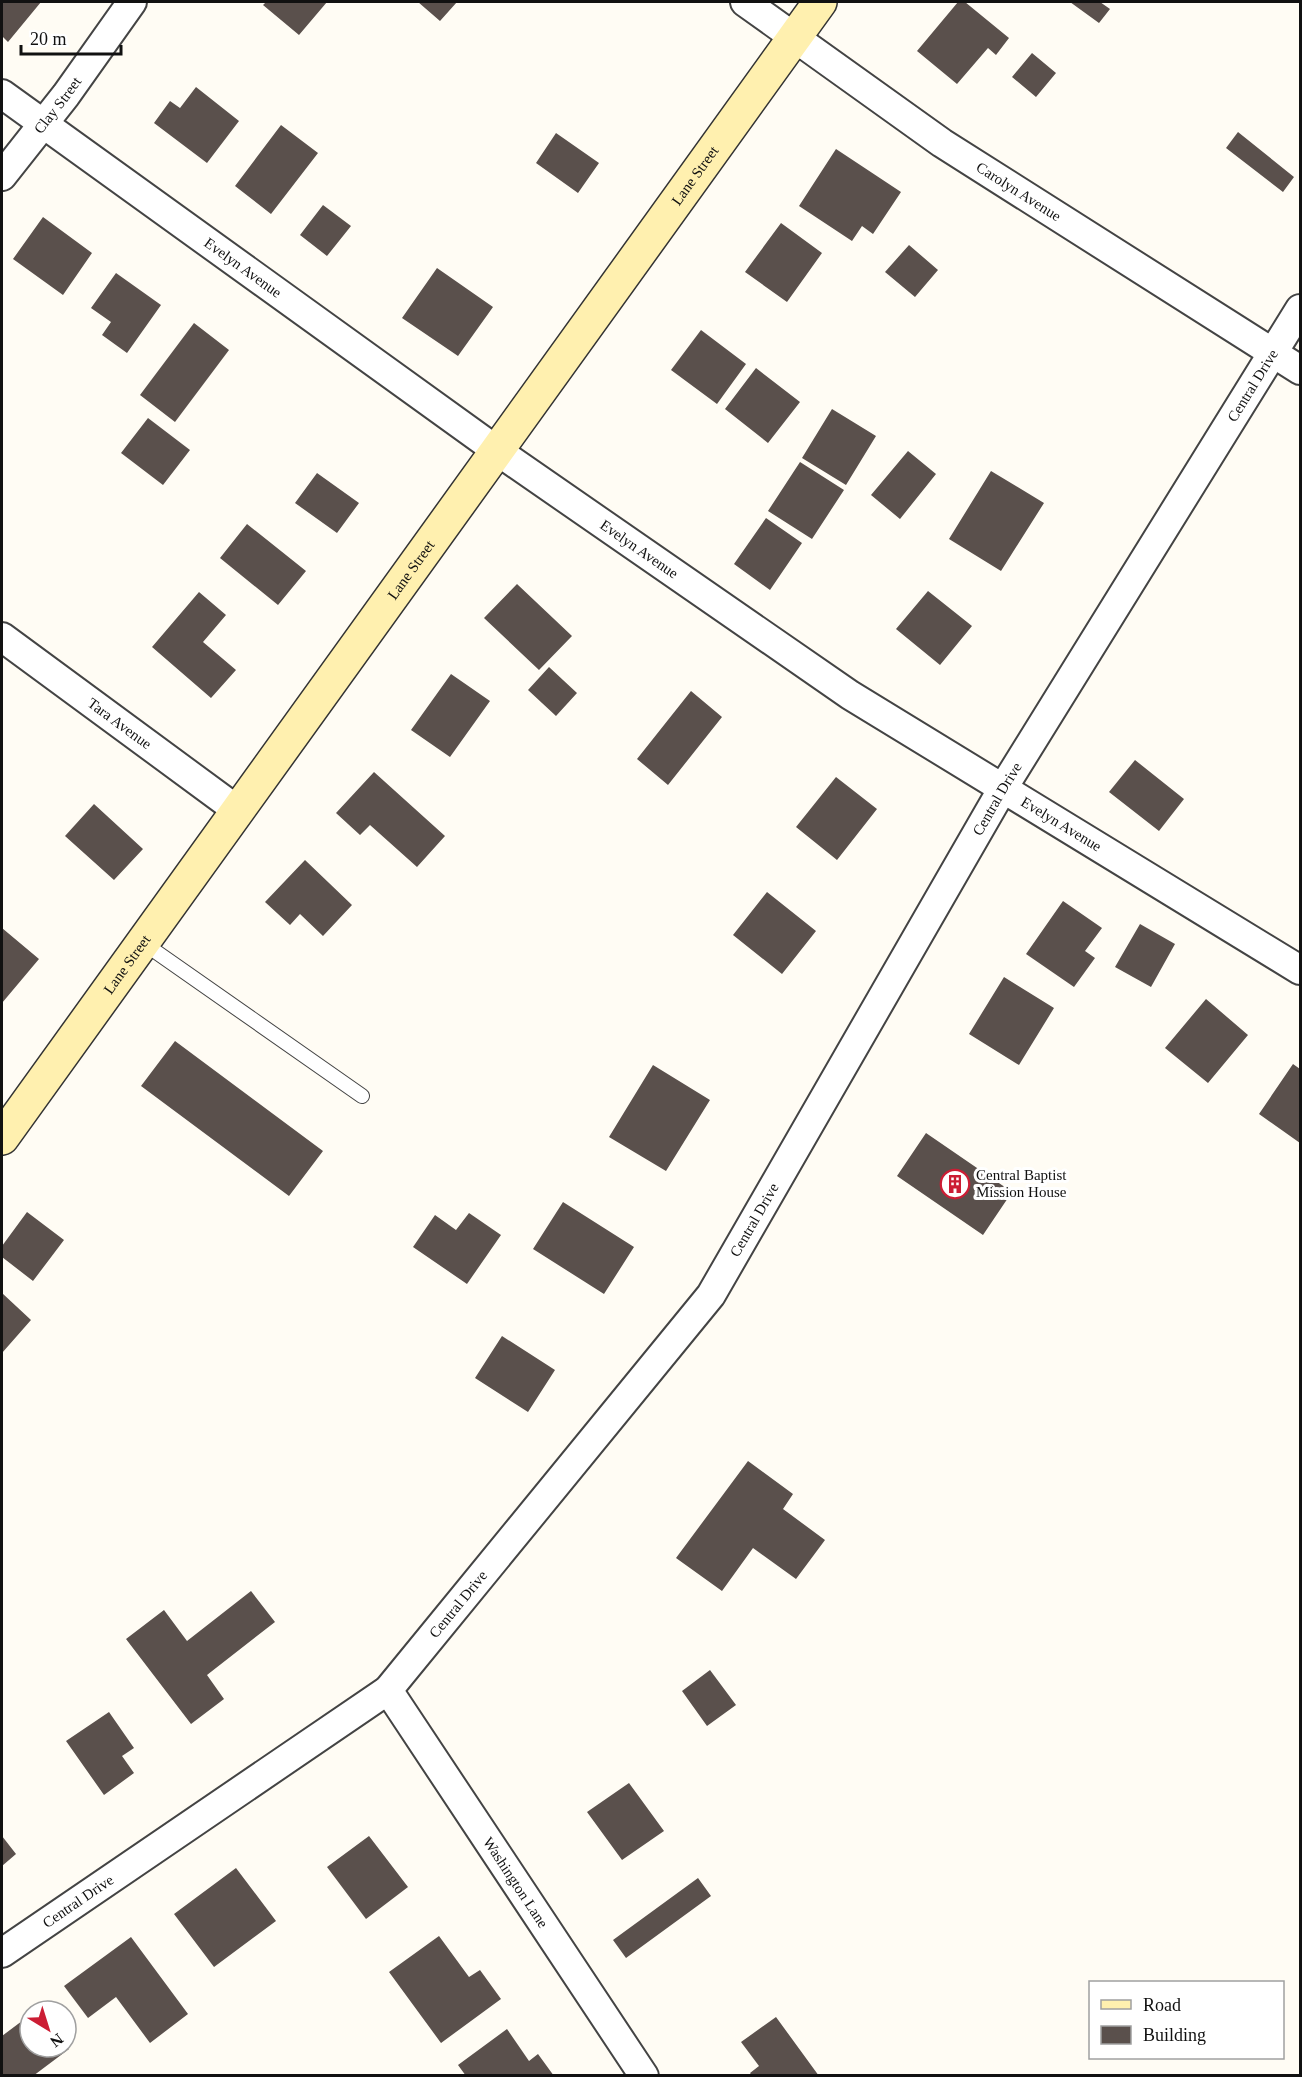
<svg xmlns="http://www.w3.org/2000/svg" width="1302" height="2077" font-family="'Times New Roman',serif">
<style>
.building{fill:#5a504c}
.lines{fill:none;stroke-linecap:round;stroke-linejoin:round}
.lane-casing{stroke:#444;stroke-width:16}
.street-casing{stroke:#444;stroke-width:32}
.secondary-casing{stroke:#333;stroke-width:36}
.lane{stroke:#fff;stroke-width:14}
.street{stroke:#fff;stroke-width:28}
.secondary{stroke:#fff0af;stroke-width:33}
.labels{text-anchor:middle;stroke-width:6;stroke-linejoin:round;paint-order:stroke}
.street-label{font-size:15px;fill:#111;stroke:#fff}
.poi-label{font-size:15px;fill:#111;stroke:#fff;text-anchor:start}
</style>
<rect width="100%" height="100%" fill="#fffcf4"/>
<path class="building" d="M2,2H41L8,42L2,36Z
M266,2H327L299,35L263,5Z
M418,2H457L440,21Z
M958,2H965L1009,38L996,55L988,48L957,84L917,51Z
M1070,2H1100L1110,9L1099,23Z
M1032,53L1056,73L1036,97L1012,77Z
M196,87L239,121L207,163L154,123L170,101L180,108Z
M281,125L318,153L271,214L235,186Z
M1238,132L1294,177L1283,192L1226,148Z
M556,133L599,163L578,193L536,163Z
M836,149L901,192L873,234L862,226L852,241L799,206Z
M323,205L351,226L327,256L300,235Z
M43,217L92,253L63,295L13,259Z
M781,223L822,253L787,302L745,272Z
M909,245L938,270L915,297L885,272Z
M437,268L493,307L458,356L402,318Z
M116,273L161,305L127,353L102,335L111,322L91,308Z
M194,323L229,350L175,422L140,395Z
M701,330L746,364L717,404L671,370Z
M756,368L800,402L768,443L725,409Z
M832,409L876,436L846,485L802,458Z
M148,418L190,450L163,485L121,453Z
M908,451L936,474L900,519L871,495Z
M800,462L844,490L812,539L768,511Z
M991,471L1044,503L1001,571L949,539Z
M317,473L359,503L337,533L295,503Z
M766,518L802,543L770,590L734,564Z
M247,524L306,571L278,605L220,558Z
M517,584L572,636L539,670L484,618Z
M928,591L972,626L940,665L896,629Z
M199,592L226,615L203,642L236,670L211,698L152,647Z
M549,667L577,693L556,716L528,690Z
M451,674L490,701L450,757L411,730Z
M691,691L722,717L668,785L637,759Z
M1135,760L1184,799L1159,831L1109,792Z
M374,772L445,836L417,867L370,825L360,835L336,813Z
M836,777L877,809L837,860L796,827Z
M94,804L143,849L114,880L65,836Z
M305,860L352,905L323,936L300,914L290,925L265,902Z
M767,892L816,931L782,974L733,935Z
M1063,901L1102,928L1085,951L1095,958L1074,987L1026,954Z
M1140,924L1175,944L1151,987L1115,967Z
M2,928L39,959L2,1003Z
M1004,977L1054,1008L1019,1065L969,1034Z
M1206,999L1248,1035L1208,1083L1165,1048Z
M175,1041L323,1151L289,1196L141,1086Z
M1293,1064L1300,1069V1143L1259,1114Z
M653,1065L710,1100L666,1171L609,1137Z
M926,1133L1012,1192L983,1235L897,1176Z
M563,1202L634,1247L604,1294L533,1249Z
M27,1212L64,1240L33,1281L2,1257V1246Z
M469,1213L501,1235L467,1284L413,1247L435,1215L456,1230Z
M2,1293L31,1320L2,1353Z
M502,1336L555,1370L528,1412L475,1378Z
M748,1461L793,1494L783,1509L825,1540L796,1579L753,1548L722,1591L676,1558Z
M251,1591L275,1622L207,1675L224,1699L191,1724L126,1639L164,1610L187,1641Z
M710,1670L736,1705L707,1726L682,1691Z
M109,1712L134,1748L122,1756L134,1773L104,1795L66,1741Z
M629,1783L664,1831L622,1860L587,1812Z
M2,1836L16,1854L2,1866Z
M369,1836L408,1887L366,1919L327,1867Z
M236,1868L276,1921L214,1967L174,1914Z
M698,1878L711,1896L626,1958L613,1940Z
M439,1936L469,1977L480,1970L501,1999L441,2043L389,1972Z
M131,1937L188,2014L150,2043L116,1997L88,2018L64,1986Z
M30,2015V2047H66V2045L69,2049L33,2076H2V2036Z
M776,2017L819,2076H752L750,2073L759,2066L741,2042Z
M507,2029L529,2061L538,2054L554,2076H466L458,2065Z"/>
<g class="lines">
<g class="lane-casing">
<path id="lane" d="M142,942L362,1096"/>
</g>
<g class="street-casing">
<g id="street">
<path id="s1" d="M745,2L942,143L1300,370"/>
<path id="s2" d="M2,94L496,450L850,695L1300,970"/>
<path id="s3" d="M2,176L66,95L132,2"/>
<path id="s4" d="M2,637L237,810"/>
<path id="s5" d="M388,1690L644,2076"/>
<path id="s6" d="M2,1953L388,1690L711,1295L1003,788L1300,309"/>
</g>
</g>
<g class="secondary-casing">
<g id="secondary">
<path id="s7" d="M2,1138L820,2"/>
</g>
</g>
<use href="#lane" class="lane"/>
<use href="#street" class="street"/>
<use href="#secondary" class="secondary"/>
</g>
<defs>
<g id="building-ring" transform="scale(1.5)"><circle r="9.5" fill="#fff" stroke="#cc1d34" stroke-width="1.5"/><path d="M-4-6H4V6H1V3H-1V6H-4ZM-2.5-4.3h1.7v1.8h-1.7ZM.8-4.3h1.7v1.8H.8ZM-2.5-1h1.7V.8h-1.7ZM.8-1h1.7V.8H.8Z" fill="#cc1d34"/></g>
</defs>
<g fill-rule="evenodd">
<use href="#building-ring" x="955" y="1184"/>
</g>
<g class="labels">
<g class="street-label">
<text dy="5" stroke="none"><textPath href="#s3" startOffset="90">Clay Street</textPath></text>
<text dy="5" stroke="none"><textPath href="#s7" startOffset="1186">Lane Street</textPath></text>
<text dy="5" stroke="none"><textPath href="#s1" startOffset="333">Carolyn Avenue</textPath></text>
<text dy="5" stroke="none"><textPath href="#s2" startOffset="297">Evelyn Avenue</textPath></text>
<text dy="5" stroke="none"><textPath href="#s6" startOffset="2036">Central Drive</textPath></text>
<text dy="5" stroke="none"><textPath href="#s2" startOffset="783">Evelyn Avenue</textPath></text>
<text dy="5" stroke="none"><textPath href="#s7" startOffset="700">Lane Street</textPath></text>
<text dy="5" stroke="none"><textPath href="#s4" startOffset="146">Tara Avenue</textPath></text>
<text dy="5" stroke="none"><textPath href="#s6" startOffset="1550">Central Drive</textPath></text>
<text dy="5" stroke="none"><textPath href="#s2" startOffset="1287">Evelyn Avenue</textPath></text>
<text dy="5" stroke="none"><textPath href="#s7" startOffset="214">Lane Street</textPath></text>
<text dy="5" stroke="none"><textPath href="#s6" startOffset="1064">Central Drive</textPath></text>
<text dy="5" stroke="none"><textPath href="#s6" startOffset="578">Central Drive</textPath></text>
<text dy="5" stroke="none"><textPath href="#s5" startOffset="231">Washington Lane</textPath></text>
<text dy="5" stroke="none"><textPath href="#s6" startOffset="92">Central Drive</textPath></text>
</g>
<g class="poi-label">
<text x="976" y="1180">Central Baptist<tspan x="976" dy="17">Mission House</tspan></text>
</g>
</g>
<rect width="1302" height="2077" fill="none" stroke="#111111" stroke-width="6"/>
<rect x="1089" y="1981" width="195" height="78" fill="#ffffff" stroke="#a0a0a0" stroke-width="1.5"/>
<rect x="1101" y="2000" width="30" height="9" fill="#fff0af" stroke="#a0a0a0" stroke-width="1.5"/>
<text x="1143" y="2011" font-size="18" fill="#111111">Road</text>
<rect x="1101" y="2026" width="30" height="18" fill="#5a504c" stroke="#a0a0a0" stroke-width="1.5"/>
<text x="1143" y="2041" font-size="18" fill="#111111">Building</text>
<g transform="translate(48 2029) rotate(142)"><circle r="28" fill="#ffffff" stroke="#a0a0a0" stroke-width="1.5"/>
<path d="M0-4.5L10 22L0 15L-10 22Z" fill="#cc1d34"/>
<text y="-9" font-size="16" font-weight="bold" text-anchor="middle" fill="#111111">N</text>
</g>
<path d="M21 45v9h100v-9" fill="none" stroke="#111111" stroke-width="3"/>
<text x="30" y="45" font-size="18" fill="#111111" stroke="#ffffff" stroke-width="4.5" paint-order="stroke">20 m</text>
</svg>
